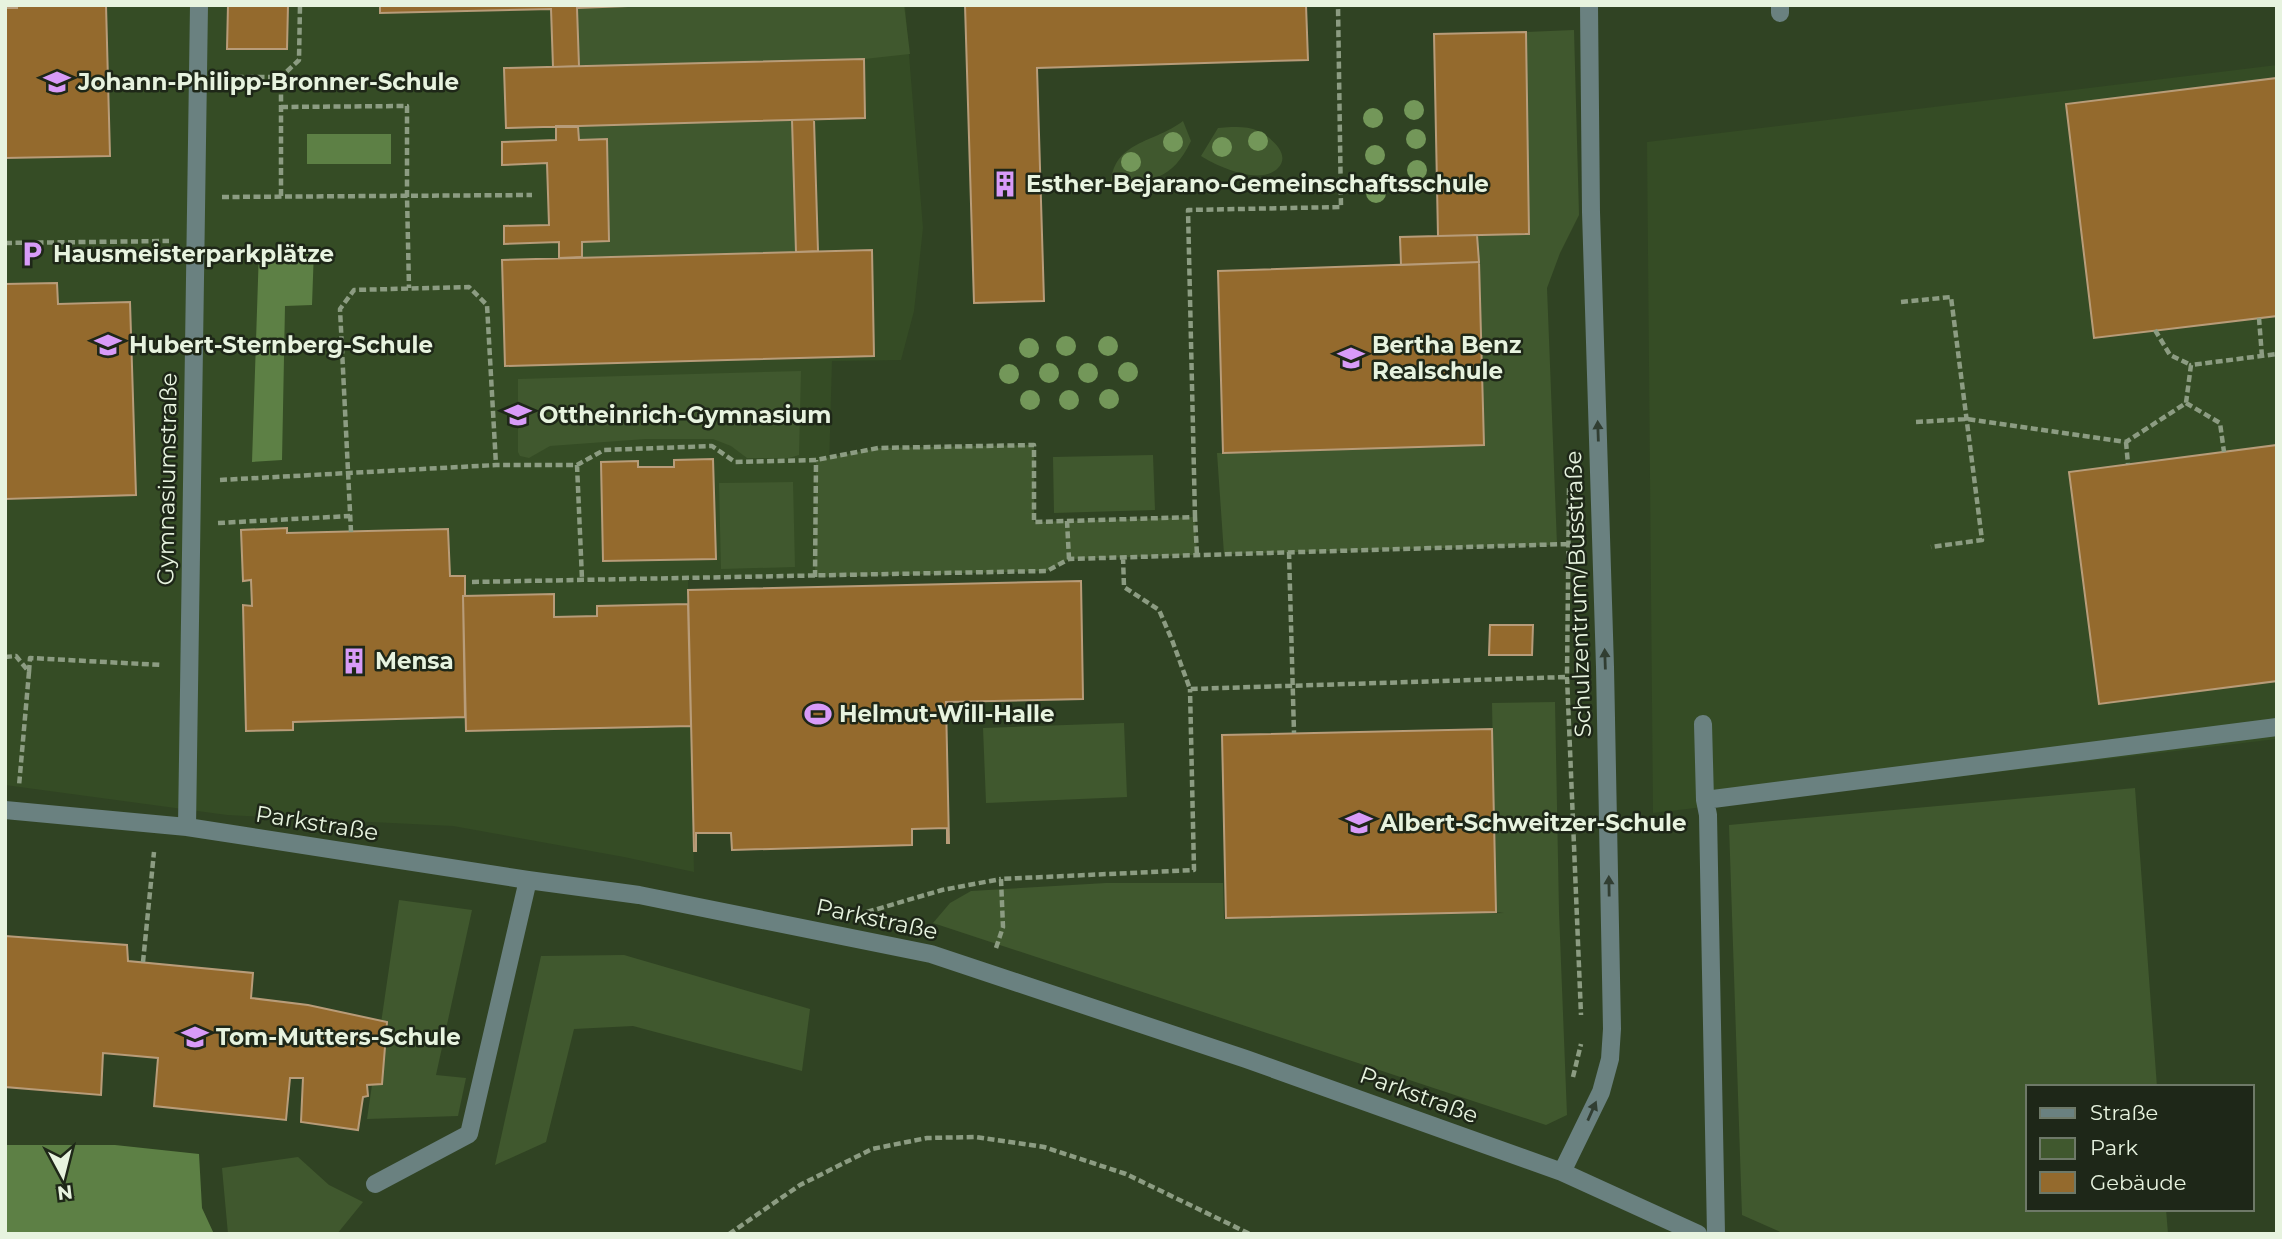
<svg xmlns="http://www.w3.org/2000/svg" width="2282" height="1239" font-family="Montserrat,sans-serif">
<style>
.built{fill:#354c25}
.green{fill:#40582e}
.forest{fill:#5d8045}
.building{fill:#946a2d;stroke:#b89c79;stroke-width:2}
.lines{fill:none;stroke-linecap:round;stroke-linejoin:round}
.path{stroke:#8c9c82;stroke-width:4.5;stroke-dasharray:7 3.5;stroke-linecap:butt}
.minor{stroke:#6a8180;stroke-width:18}
.tree{fill:#739759}
.oneway{fill:#313e32}
.labels{text-anchor:middle;stroke-width:5;stroke-linejoin:round;paint-order:stroke}
.poi-label{font-size:23px;font-weight:bold;fill:#e7f3df;stroke:#1e2718;text-anchor:start}
.street-label{font-size:23px;fill:#e7f3df;stroke:#1e2718}
</style>
<rect width="100%" height="100%" fill="#304323"/>
<path class="built" d="M5,5H905L923,228L914,311L901,360L832,361L826,576L688,579L694,872L624,857L453,826L227,815L5,785Z
M2277,65V739L1653,813L1647,142Z"/>
<path class="green" d="M627,5H904L910,54L864,59L579,66L577,8Z
M1574,30L1579,215L1560,253L1547,288L1557,545L1224,554L1217,453L1484,445L1477,235L1529,234L1526,32Z
M792,120L796,252L582,257V242L609,241L607,139L579,140L578,126Z
M1183,121L1191,141C1171,182 1152,180 1111,185C1112,141 1155,143 1183,121Z
M1231,127C1238,127 1246,127 1253,129C1266,133 1293,153 1278,168C1261,186 1218,167 1201,156L1218,128Z
M801,371L799,455L789,458H747L731,446L713,439H646L550,446L529,458L520,456L518,452V379Z
M1034,445V522L1195,517L1197,555L1069,559L1047,571L815,577L816,460L878,448Z
M1153,455L1155,510L1054,513L1053,457Z
M793,482L795,567L721,569L719,483Z
M1555,702L1559,912L1567,1115L1546,1125L933,923L950,903L971,891L1106,883H1223L1224,919L1504,913L1496,912L1492,703Z
M1124,723L1127,797L986,803L983,728Z
M2135,788L2157,1087H2028V1209H2166L2168,1234H1785L1742,1215L1729,825Z
M399,900L472,910L436,1075L466,1078L458,1116L367,1119Z
M624,955L810,1009L802,1071L633,1026L574,1029L546,1142L495,1165L541,956Z
M298,1157L329,1185L363,1202L337,1234H228L222,1168Z"/>
<path class="forest" d="M307,134H391V164H307Z
M314,249L312,305L285,306L282,460L252,462L259,250Z
M5,1145H115L199,1154L202,1208L214,1234H5Z"/>
<path class="building" d="M17,5H106L110,156L5,158V8H17Z
M228,5H288L287,49H227Z
M380,5H627V6L577,8L579,66L553,67L551,9L380,13Z
M965,5H1306L1308,60L1037,68L1044,301L974,303Z
M1526,32L1529,234L1438,236L1434,34Z
M864,59L865,118L506,128L504,68Z
M2277,78V316L2094,338L2066,104Z
M792,120H814L818,251L796,252Z
M556,126H578L579,140L607,139L609,241L582,242V257L559,258V242L504,244V226L549,225L547,163L502,165V142L556,140Z
M1477,235L1479,262L1401,265L1400,237Z
M872,250L874,356L505,366L502,260Z
M1479,262L1484,445L1223,453L1218,271Z
M57,283L58,304L130,302L136,495L5,499V284Z
M2277,445V681L2099,704L2069,472Z
M713,459L716,559L603,561L601,462L638,461V467H674V460Z
M287,528V533L448,529L450,576H465V596H463L465,717L293,722V730L246,731L243,605L252,606L251,580L243,581L241,530Z
M1081,581L1083,699L946,702L949,843H947V828L912,829V845L732,850L731,833H696V851H694L688,590Z
M554,594V617L597,616V606L688,604L691,726L466,731L463,596Z
M1490,625H1533L1532,655H1489Z
M1492,729L1496,912L1226,918L1222,735Z
M5,936L127,945L128,961L253,973L251,998L308,1005L387,1022L382,1084L367,1085L368,1096L363,1097L358,1130L301,1122L303,1078H290L286,1120L154,1106L158,1058L103,1053L101,1095L5,1087Z"/>
<g class="lines">
<path class="path" d="M226,77H281L299,60L300,5
M281,107L407,106V196L409,288
M281,196V77
M222,197L532,195
M5,243L169,241
M1901,302L1951,297L1982,540L1931,547
M2259,318L2262,357
M2155,330L2170,355L2191,365
M2186,403L2220,423L2224,452
M1916,422L1967,419L2126,442L2186,403L2191,365L2277,354
M2126,442L2128,464
M577,465L582,579
M220,480L496,465H577L604,450L712,446L735,462L816,460L878,448L1034,445V522L1195,517L1197,555
M1569,488L1567,677L1581,1015
M1195,517L1188,210L1341,207L1338,5
M1067,521L1069,559
M218,523L350,516
M351,532L340,309L354,290L469,287L487,305L496,465
M1289,552L1294,733
M1123,557L1124,587L1159,610L1172,640L1190,689L1567,677
M815,577L816,460
M472,582L1047,571L1069,559L1568,544
M5,657L16,656L29,672L19,786
M29,672L30,658L162,665
M867,912L942,890L1001,879
M996,948L1003,927L1001,879L1194,870L1190,689
M143,962L154,852
M1573,1077L1581,1044
M729,1234L800,1185L872,1149L927,1138L975,1137L1044,1147L1126,1174L1250,1234"/>
<path class="minor" d="M1780,5V13
M1703,724L1705,800
M5,810L187,827L528,880L639,895L931,954L1246,1059L1562,1172L1698,1234
M187,827L199,5
M1562,1172L1601,1092L1610,1059L1612,1029L1605,667L1591,212L1589,5
M375,1184L469,1134L528,880
M1716,1234L1708,815L1705,800L2277,727"/>
</g>
<g class="tree">
<circle cx="1414" cy="110" r="10"/>
<circle cx="1373" cy="118" r="10"/>
<circle cx="1416" cy="139" r="10"/>
<circle cx="1258" cy="141" r="10"/>
<circle cx="1173" cy="142" r="10"/>
<circle cx="1222" cy="147" r="10"/>
<circle cx="1375" cy="155" r="10"/>
<circle cx="1131" cy="162" r="10"/>
<circle cx="1417" cy="170" r="10"/>
<circle cx="1376" cy="193" r="10"/>
<circle cx="1066" cy="346" r="10"/>
<circle cx="1108" cy="346" r="10"/>
<circle cx="1029" cy="348" r="10"/>
<circle cx="1128" cy="372" r="10"/>
<circle cx="1049" cy="373" r="10"/>
<circle cx="1088" cy="373" r="10"/>
<circle cx="1009" cy="374" r="10"/>
<circle cx="1109" cy="399" r="10"/>
<circle cx="1030" cy="400" r="10"/>
<circle cx="1069" cy="400" r="10"/>
</g>
<defs><path id="oneway-solid" d="M-6-.8H1V-3.2L6.5 0L1 3.2V.8H-6Z" transform="scale(1.75)"/></defs>
<g class="oneway">
<use href="#oneway-solid" transform="translate(1598 431) rotate(-92)"/>
<use href="#oneway-solid" transform="translate(1605 659) rotate(-92)"/>
<use href="#oneway-solid" transform="translate(1609 886) rotate(-91)"/>
<use href="#oneway-solid" transform="translate(1592 1111) rotate(-66)"/>
</g>
<defs>
<g id="school-bare" transform="scale(2.1)"><path d="M0-5L7-2L0 1L-7-2ZM-4 1L0 2.5L4 1V4Q0 6-4 4Z" fill="#d89bf8" stroke="#1e2718" stroke-width="2.5" paint-order="stroke"/></g>
<g id="building-bare" transform="scale(2.1)"><path d="M-4-6H4V6H1V3H-1V6H-4ZM-2.5-4.3h1.7v1.8h-1.7ZM.8-4.3h1.7v1.8H.8ZM-2.5-1h1.7V.8h-1.7ZM.8-1h1.7V.8H.8Z" fill="#d89bf8" stroke="#1e2718" stroke-width="2.5" paint-order="stroke"/></g>
<g id="parking-bare" transform="scale(2.1)"><path d="M-3.5-5.5H1a3.5 3.5 0 0 1 0 7H-1V5.5H-3.5ZM-1-3.4V-.6H.8a1.4 1.4 0 0 0 0-2.8Z" fill="#d89bf8" stroke="#1e2718" stroke-width="2.5" paint-order="stroke"/></g>
<g id="stadium-bare" transform="scale(2.1)"><path d="M0-5a6.5 5 0 1 0 0 10a6.5 5 0 1 0 0-10ZM-3.5-1.8h7v3.6h-7Z" fill="#d89bf8" stroke="#1e2718" stroke-width="2.5" paint-order="stroke"/></g>
</defs>
<g fill-rule="evenodd">
<use href="#school-bare" x="57" y="82"/>
<use href="#building-bare" x="1005" y="184"/>
<use href="#parking-bare" x="32" y="254"/>
<use href="#school-bare" x="108" y="345"/>
<use href="#school-bare" x="1351" y="358"/>
<use href="#school-bare" x="518" y="415"/>
<use href="#building-bare" x="354" y="661"/>
<use href="#stadium-bare" x="818" y="714"/>
<use href="#school-bare" x="1359" y="823"/>
<use href="#school-bare" x="195" y="1037"/>
</g>
<g class="labels">
<g class="poi-label">
<text x="78" y="90">Johann-Philipp-Bronner-Schule</text>
<text x="1026" y="192">Esther-Bejarano-Gemeinschaftsschule</text>
<text x="53" y="262">Hausmeisterparkplätze</text>
<text x="129" y="353">Hubert-Sternberg-Schule</text>
<text x="1372" y="353">Bertha Benz<tspan x="1372" dy="26">Realschule</tspan></text>
<text x="539" y="423">Ottheinrich-Gymnasium</text>
<text x="375" y="669">Mensa</text>
<text x="839" y="722">Helmut-Will-Halle</text>
<text x="1380" y="831">Albert-Schweitzer-Schule</text>
<text x="216" y="1045">Tom-Mutters-Schule</text>
</g>
<g class="street-label">
<text transform="translate(167 479) rotate(-89)" y="8">Gymnasiumstraße</text>
<text transform="translate(1578 594) rotate(-92)" y="8">Schulzentrum/Busstraße</text>
<text transform="translate(317 823) rotate(9)" y="8">Parkstraße</text>
<text transform="translate(877 919) rotate(12)" y="8">Parkstraße</text>
<text transform="translate(1419 1095) rotate(20)" y="8">Parkstraße</text>
</g>
</g>
<rect width="2282" height="1239" fill="none" stroke="#e7f3df" stroke-width="14"/>
<rect x="2026" y="1085" width="228" height="126" fill="#1e2718" stroke="#6e7968" stroke-width="2"/>
<rect x="2040" y="1108" width="35" height="10" fill="#6a8180" stroke="#6e7968" stroke-width="2"/>
<text x="2090" y="1120" font-size="21" fill="#e7f3df">Straße</text>
<rect x="2040" y="1138" width="35" height="21" fill="#40582e" stroke="#6e7968" stroke-width="2"/>
<text x="2090" y="1155" font-size="21" fill="#e7f3df">Park</text>
<rect x="2040" y="1172" width="35" height="21" fill="#946a2d" stroke="#6e7968" stroke-width="2"/>
<text x="2090" y="1190" font-size="21" fill="#e7f3df">Gebäude</text>
<g transform="translate(63 1176) rotate(173)" stroke="#1e2718" stroke-width="5" paint-order="stroke">
<path d="M0-5L12 26L0 18L-12 26Z" fill="#e7f3df"/>
<text y="-10" font-size="19" font-weight="bold" text-anchor="middle" fill="#e7f3df">N</text>
</g>
</svg>
